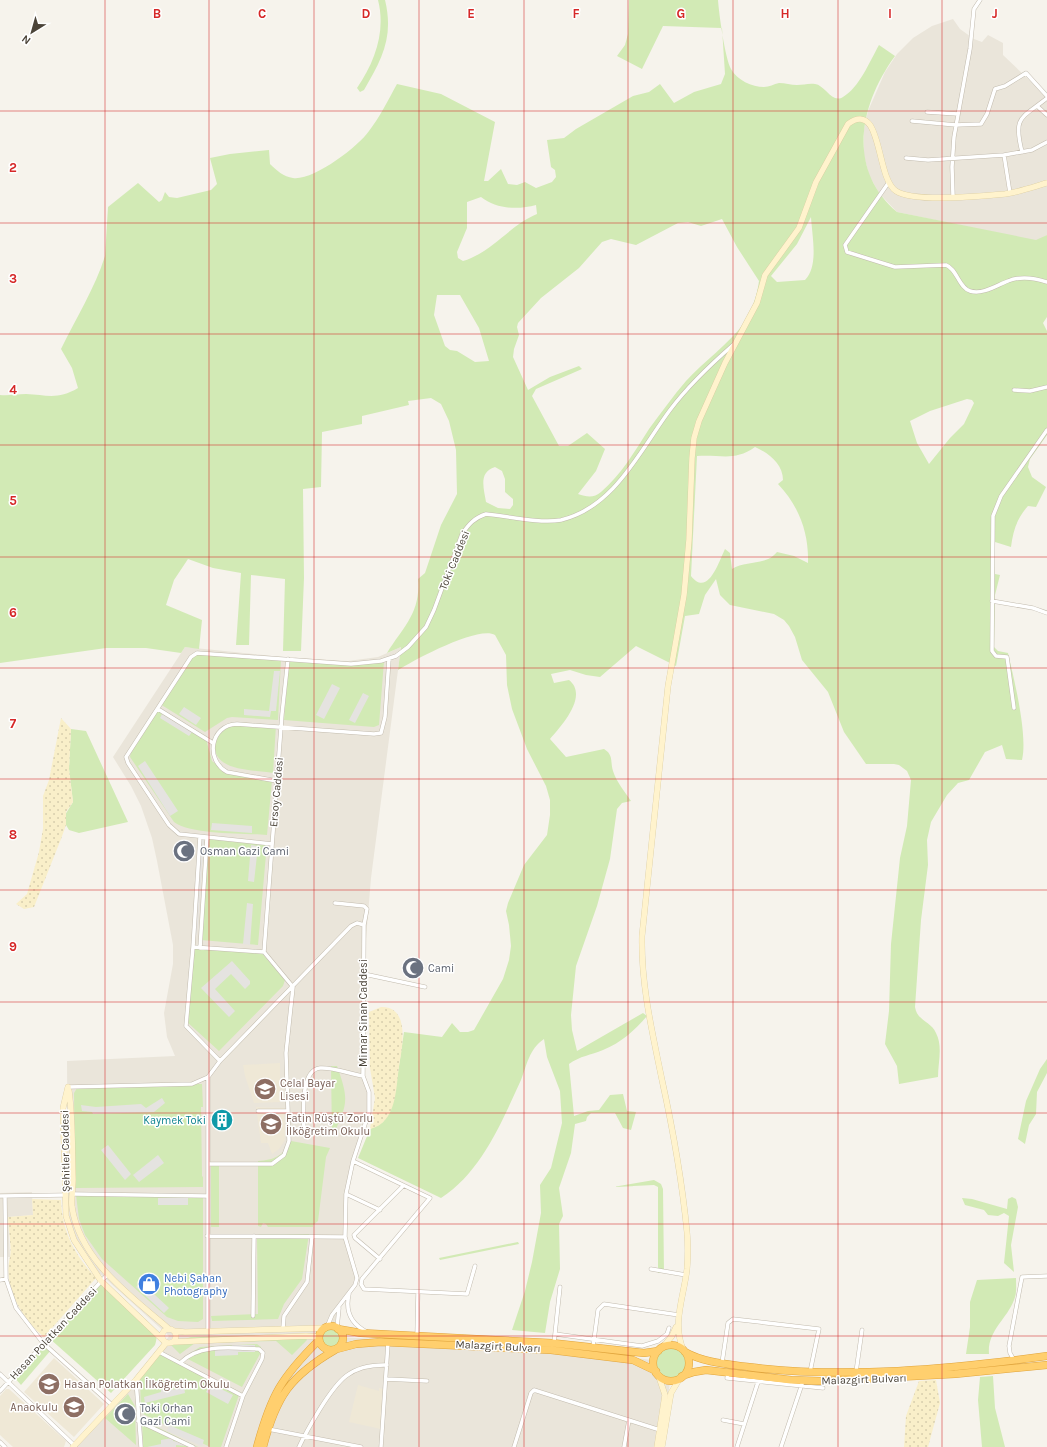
<svg xmlns="http://www.w3.org/2000/svg" width="1047" height="1447" font-family="Karla,sans-serif">
<style>
.residential{fill:#eae5da}
.education{fill:#efe8d6}
.grass{fill:#d2eab5;fill-rule:evenodd}
.sand{fill:url(#sand-dots)}
.parking{fill:#e5e3e0}
.lines{fill:none;stroke-linecap:round;stroke-linejoin:round}
.street-casing{stroke:#c2bbae;stroke-width:4.5}
.secondary-casing{stroke:#d6c79b;stroke-width:6}
.highway-casing{stroke:#e0a43c;stroke-width:8}
.street{stroke:#fff;stroke-width:3.5}
.secondary{stroke:#fff3cd;stroke-width:5.5}
.highway{stroke:#ffcf6e;stroke-width:7}
.grid{fill:none;stroke:#d62828;stroke-width:1;stroke-opacity:0.55}
.labels{text-anchor:middle;stroke-width:3;stroke-linejoin:round;paint-order:stroke}
.street-label{font-size:11px;fill:#4b4439;stroke:#fff}
.worship-label{font-size:11px;fill:#5b616d;stroke:#fff;text-anchor:start}
.education-label{font-size:11px;fill:#785e54;stroke:#fff;text-anchor:start}
.culture-label{font-size:11px;fill:#0d838f;stroke:#fff;text-anchor:end}
.shop-label{font-size:11px;fill:#366cbe;stroke:#fff;text-anchor:start}
.grid-label{font-size:13px;text-anchor:middle;font-weight:bold;fill:#d62828;stroke:#fff;stroke-width:3;stroke-linejoin:round;paint-order:stroke}
</style>
<defs>
<pattern id="sand-dots" width="8" height="8" patternUnits="userSpaceOnUse"><rect width="8" height="8" fill="#f9efc9"/><path d="M2 2h.1M6 6h.1" fill="none" stroke="#d7cead" stroke-width="1.8" stroke-linecap="round"/></pattern>
</defs>
<rect width="100%" height="100%" fill="#f6f3ec"/>
<path class="residential" d="M953,19L960,29L974,39L982,42L988,35L1003,43V55L1047,97V235L1036,241L897,212L879,193L869,175L864,156V130L868,111L885,72L897,54L913,38L932,26Z
M185,647L282,657L348,661L378,657L401,647L371,878L365,951L363,1072L368,1088L369,1109L348,1185L345,1238L357,1281L337,1312L331,1337L542,1345L673,1363L660,1447H74L162,1347L169,1336L97,1271L81,1249L73,1231L68,1213L67,1061L175,1056L167,1037L164,1013L173,964V945L157,861L152,838L141,806L131,786L113,757Z
M32,1192L33,1215L8,1217L10,1257H0V1193Z"/>
<path class="education" d="M280,1063V1102L254,1103L245,1076L243,1065Z
M256,1107L284,1108L285,1140L279,1149L272,1154L268,1143H261Z
M54,1358L104,1404L74,1437L24,1392Z
M358,1385L379,1391V1388L383,1389L381,1429L349,1422Z
M6,1389H9L66,1441L64,1447H13L0,1435V1396Z"/>
<path class="grass" d="M378,0H385C394,37 382,59 364,90L360,92L357,88C375,62 386,31 378,0Z
M629,0H718C719,14 725,58 731,69C737,80 752,87 764,87C769,87 774,84 779,83C785,83 791,85 797,85C803,85 809,83 815,84C825,85 832,104 843,97C859,88 870,61 879,45L895,56C860,104 846,169 897,212L1036,240L1047,235V317L1043,323L1047,331V435L1030,459L1028,467L1032,477L1046,487L1036,507L1028,506C1017,518 1013,531 1011,547L995,542V574L1000,575L995,595L994,647L998,651L1008,653C1014,679 1028,735 1022,760L1006,759L1002,745L985,752L969,780L958,783L947,795L931,822L927,840L928,865L921,920L915,1007C917,1021 931,1021 936,1033C943,1046 938,1063 938,1077L899,1084L897,1066L885,1044L889,1011L891,944L900,858L907,826L911,780L907,771L899,765L894,764H866L844,732L828,692L802,660L795,637L789,626L784,620L774,614L730,605L720,595L716,579L705,595L699,614L685,616L676,666L636,646L600,677L586,675L570,670L551,674L554,683L569,680C589,696 561,726 550,739L566,757L604,749C614,755 610,762 613,771C616,781 625,792 631,801L622,803L617,809L610,859L597,906L576,966L571,1015L572,1030L577,1051L643,1013L647,1016C635,1030 621,1043 603,1050C591,1055 580,1056 569,1064L574,1116L588,1111L599,1110L610,1095L623,1094L627,1111L636,1112L631,1130L623,1128L615,1113H591L587,1117L586,1121L575,1124L571,1153L559,1188L563,1216L559,1224L560,1269L550,1302L545,1333L512,1330L525,1291L532,1262L541,1213L540,1185L551,1168L562,1123L560,1091L547,1057L544,1039C529,1049 527,1065 521,1080C501,1123 482,1171 441,1198L358,1158L370,1129L383,1122L394,1100L404,1032L442,1037L452,1023L460,1032H468L474,1030L503,979L509,960L511,946L509,925L506,911L508,903L524,865L547,835L550,815V800L546,786L527,749L512,709L507,685L506,655L495,635C479,625 414,660 398,670L401,647L387,653C403,627 421,613 418,579L425,573L441,525L457,494L456,450L449,421L441,404L431,398L408,401L409,405L362,416V424L322,432L321,487L303,489L304,578L301,651H283L285,579L251,575L249,645H236L241,573L213,568L188,559L174,580L166,605L202,620L199,649L185,647L181,653L146,648H106L0,663V395C9,396 17,394 26,394C47,395 58,400 78,388L72,368L61,349C76,318 95,288 105,256L108,207L138,183L159,202L162,200L165,192L169,197L177,198L211,190L217,184L210,158L230,154L269,150L270,164C276,170 284,177 293,178C313,181 358,147 369,131C380,117 388,100 397,84L441,94L495,122L484,181H488L501,169L508,184L517,185L525,182L536,188L552,182L556,177L555,170L551,167L547,140L564,138L576,129L633,96L649,92L660,84L674,103L694,92L721,84L725,74L722,28L663,26L642,69L617,56L625,45L628,34ZM481,197C496,209 518,210 536,205L537,214C510,225 491,253 463,261L458,258L457,252L467,228V202ZM811,217C812,236 819,266 805,280L777,282L771,276L797,244ZM722,219L737,247L759,281C757,296 752,310 744,323C729,344 704,361 686,381C673,396 661,413 649,429C635,451 621,475 601,492C594,498 587,497 578,494L596,471L605,449L587,433L568,446H559L532,396L536,389L582,369L579,366L550,377L528,390L513,357L514,349L519,335L517,327L518,323L541,298L579,268L602,242L611,239L636,245L678,223L688,222L701,226ZM437,295H460L479,328L489,361L475,362L457,351L450,350L445,346L434,315ZM967,399L972,400L974,403L964,424L950,438L929,464L917,443L910,421L930,411ZM755,447C769,453 783,464 783,480L778,484C799,506 809,533 808,563L794,556L777,552C766,566 746,560 732,569L730,553L725,549C719,561 708,598 691,576L697,456C720,454 734,462 755,447ZM495,467L502,471L505,479V492L513,499V505L510,509L498,508L486,502C484,489 478,472 495,467Z
M194,654L281,659L278,720L232,717L227,718L205,732L160,704Z
M289,660L347,664L384,661L379,725L374,727L284,720Z
M157,709L206,739L212,761L224,770L272,780L267,835C244,833 191,835 174,822L130,757L132,746Z
M234,722L276,725L273,773C249,769 209,772 215,738C217,729 226,724 234,722Z
M71,729L86,731L128,822L79,833L69,830L66,825L65,815L73,802L69,769Z
M209,838L267,843L258,945L201,940Z
M193,947L260,951L285,980L283,986L219,1051L187,1022Z
M1047,1059V1073L1037,1092L1036,1114L1029,1125L1025,1144L1018,1139L1026,1101L1040,1069Z
M331,1066H337C350,1102 347,1104 332,1138Z
M202,1084L203,1107H201L202,1176L203,1177V1187L75,1188L74,1093L79,1085Z
M291,1141L330,1148L326,1157L318,1221L313,1225V1227H268L266,1224L263,1223L261,1227L258,1226V1161C274,1160 283,1156 291,1141Z
M211,1163H219V1227H211Z
M654,1180L661,1184L663,1189L664,1273H658V1187L654,1185L613,1187Z
M203,1194V1319L198,1322L178,1321L167,1317L102,1259L85,1235L79,1219L76,1195Z
M1012,1197L1016,1199L1018,1207L1011,1245L1014,1272L1004,1263L1009,1216L1004,1213L998,1216L988,1215L984,1210L965,1205L962,1198L972,1199L1007,1209L1008,1199Z
M259,1234H309L302,1279L284,1304L278,1319L212,1321L211,1316L258,1314L257,1236Z
M518,1242L519,1244L440,1260L439,1258Z
M1016,1278C1016,1285 1017,1294 1014,1300C1007,1319 987,1331 989,1354H966L970,1327V1302L977,1280Z
M102,1280L155,1329C157,1335 157,1339 155,1345L111,1393L49,1338Z
M322 1338a9 9 0 1 1 18 0a9 9 0 1 1-18 0Z
M304,1334L307,1340L292,1355L276,1341L195,1343L180,1354L170,1344L191,1337Z
M43,1343L51,1350L21,1385L14,1377Z
M257,1344L261,1347V1352L242,1387L184,1357L200,1347Z
M656 1363a15 15 0 1 1 30 0a15 15 0 1 1-30 0Z
M161,1353L240,1392L221,1447H210L141,1413L140,1378Z
M993,1376L995,1408L1005,1447H982L978,1400L980,1377Z
M128,1394L135,1406L136,1445L105,1418Z
M142,1420H143L198,1447H143Z"/>
<path class="sand" d="M61,718L71,729L69,769L73,802L66,812V825L61,839L34,907L24,909L16,904L27,894L39,852L43,829V796L49,780Z
M381,1007C411,1006 402,1049 399,1066C396,1087 397,1123 370,1129L375,1098L370,1068L369,1012Z
M32,1199L61,1200C62,1232 75,1255 96,1278L44,1337C21,1318 3,1286 10,1257C12,1248 8,1227 8,1217L33,1215Z
M936,1380L940,1403L928,1447H904L906,1416L919,1381Z"/>
<path class="parking" d="M274,671H280L276,711H271L270,717L244,715V709L269,711Z
M332,684L340,688L324,719L316,715Z
M363,693L369,696L355,723L349,720Z
M184,707L201,718L196,725L179,714Z
M162,714L192,732L189,736L160,718Z
M145,761L178,811L170,816L138,766Z
M212,823L252,826V833L211,830Z
M201,838H204L197,935L194,934Z
M251,845L258,846L254,882L248,881Z
M247,903L253,904L250,945L243,944Z
M232,961L250,981V984L245,989L231,974L215,989L235,1011L229,1017L201,988Z
M162,1098L165,1103L154,1112L93,1114L92,1112L82,1111L81,1105L96,1107L141,1104L146,1108Z
M108,1145L131,1174L125,1180L101,1150Z
M158,1155L164,1163L139,1182L133,1175Z
M158,1198H188V1205H158Z
M141,1282L169,1308L164,1313L136,1287Z
M232,1345H255V1352H238V1355L215,1356V1346H224L225,1349H232Z
M211,1384L233,1395L228,1404L206,1392Z
M184,1387L185,1393L145,1403L144,1397L161,1392V1390L171,1388L172,1390Z
M169,1425L204,1440L202,1446L167,1431Z
M173,1438V1441L179,1442L182,1439L197,1447L176,1445V1447H147L161,1444V1440Z"/>
<g class="lines">
<g class="street-casing">
<path id="street" d="M1037,106L1047,115
M927,112L958,114
M912,121L956,125L981,124L987,114L995,89L1005,86L1026,73L1047,96
M1022,152C1013,116 1021,119 1047,98
M906,158L928,160L1004,155
M889,182L845,245L847,252L895,267L946,265C957,269 959,288 970,291C983,295 997,285 1008,281C1020,276 1035,278 1047,282
M1010,193L1004,155L1032,150L1047,142
M953,196L952,167L954,137L970,49L974,9L980,0
M1014,390L1030,391L1047,387
M992,601L1033,608L1047,613
M1014,708L1007,657L996,656L992,651L993,516L1001,496L1047,430
M158,709L213,743
M277,781L227,772C205,760 210,725 237,724L374,734L381,733L385,717L389,659
M272,844L179,834L169,825L128,763L126,757L191,657L197,653L351,664L381,661L396,656L408,647L426,627L434,610L462,534C469,524 474,518 486,514C507,516 540,524 561,520C615,507 640,450 670,410C688,386 710,365 733,345
M193,947L200,837
M200,948L207,838
M364,974L425,987
M220,1061L186,1026L193,947L264,952
M68,1087L192,1084L208,1077L220,1061L351,926L357,923L364,925
M258,1111H288
M304,1133C304,1118 299,1070 320,1068C333,1067 350,1074 363,1076
M353,1161L430,1198L362,1279L361,1284L364,1289L467,1294L475,1266
M208,1164H272L284,1155L289,1141L286,1053L293,987L264,952L282,714L288,659
M73,1194L207,1196
M346,1194L380,1210
M0,1196L65,1195
M5,1196L6,1279L16,1308L43,1343L112,1405
M207,1236L345,1237
M380,1259L355,1238L354,1235L403,1186
M651,1269L686,1275
M0,1280L6,1279
M349,1294C345,1311 351,1324 367,1332
M253,1316L254,1236
M327,1327L332,1315L355,1285L357,1278L345,1237L346,1194L353,1161L369,1112V1092L363,1076L364,925L367,909L364,906L335,903
M283,1328L284,1316L307,1282L312,1237
M337,1328L339,1308
M208,1331V1077
M555,1334L642,1346L658,1341L667,1334L669,1328
M417,1336L418,1292
M554,1343L560,1287
M593,1347L598,1310L604,1304L679,1315
M159,1352L243,1396
M1014,1360L1010,1353L1009,1346L1022,1277L1047,1276
M180,1363C199,1343 233,1348 259,1349L263,1353L262,1359L243,1396L226,1447
M722,1363L728,1323L733,1319L819,1329L810,1372
M856,1372L862,1330
M728,1373L727,1378L823,1388
M0,1374L75,1446
M387,1379L427,1381
M136,1380L141,1447
M0,1391L107,1275
M723,1420L744,1424
M138,1421L193,1447
M268,1429L361,1447
M0,1442L5,1447
M299,1447C305,1434 312,1422 320,1409C338,1380 350,1364 387,1365
M381,1447L388,1343
M514,1447L531,1393L534,1390L660,1430
M624,1447L629,1420
M737,1447L758,1382
M781,1447L803,1381"/>
</g>
<g class="secondary-casing">
<path id="secondary" d="M68,1087L63,1108L66,1216L74,1240L101,1281L164,1341
M69,1091C73,1120 72,1150 73,1179C73,1188 71,1198 72,1207C80,1261 131,1296 169,1329
M162 1336a7 7 0 1 1 14 0a7 7 0 1 1-14 0Z
M174,1331L185,1332L325,1328
M173,1342L306,1336L319,1337
M663,1347L672,1336L676,1327
M683,1349C672,1323 684,1296 687,1269C688,1257 688,1244 687,1232C682,1181 673,1130 662,1080C652,1031 641,985 642,936L668,686L684,595L689,540L692,458L694,438L699,421L725,363L757,303L765,275L799,228L816,182L848,124C883,99 875,177 896,191C914,203 983,196 1005,194C1019,192 1033,187 1047,183
M73,1447L136,1380L166,1343
M657,1447L665,1395L658,1374
M662,1447L671,1393L680,1378"/>
</g>
<g class="highway-casing">
<path id="highway" d="M319 1338a12 12 0 1 1 24 0a12 12 0 1 1-24 0Z
M338,1329L361,1333L552,1343L644,1353L658,1351
M653 1363a18 18 0 1 1 36 0a18 18 0 1 1-36 0Z
M337,1349L356,1344L381,1342L551,1350L633,1360L656,1371
M685,1352C705,1363 727,1364 749,1367C845,1379 951,1369 1047,1356
M682,1376L694,1372L706,1370L791,1380L821,1381L955,1374L1047,1365
M257,1447C271,1395 281,1378 319,1340
M263,1447C276,1397 290,1376 335,1350"/>
</g>
<use href="#street" class="street"/>
<use href="#secondary" class="secondary"/>
<use href="#highway" class="highway"/>
</g>
<path class="grid" d="M105,0V1447M209,0V1447M314,0V1447M419,0V1447M524,0V1447M628,0V1447M733,0V1447M838,0V1447M942,0V1447M0,111H1047M0,223H1047M0,334H1047M0,445H1047M0,557H1047M0,668H1047M0,779H1047M0,890H1047M0,1002H1047M0,1113H1047M0,1224H1047M0,1336H1047"/>
<defs>
<g id="mosque-disc" transform="scale(1.15)"><circle r="9.5" fill="#6b7280" stroke="#fff"/><path d="M3.5-4.9A6 6 0 1 0 3.5 4.9A5 5 0 1 1 3.5-4.9Z" fill="#fff"/></g>
<g id="school-disc" transform="scale(1.15)"><circle r="9.5" fill="#8d6e63" stroke="#fff"/><path d="M0-5L7-2L0 1L-7-2ZM-4 1L0 2.5L4 1V4Q0 6-4 4Z" fill="#fff"/></g>
<g id="building-disc" transform="scale(1.15)"><circle r="9.5" fill="#0f9aa8" stroke="#fff"/><path d="M-4-6H4V6H1V3H-1V6H-4ZM-2.5-4.3h1.7v1.8h-1.7ZM.8-4.3h1.7v1.8H.8ZM-2.5-1h1.7V.8h-1.7ZM.8-1h1.7V.8H.8Z" fill="#fff"/></g>
<g id="shop-disc" transform="scale(1.15)"><circle r="9.5" fill="#3f7fe0" stroke="#fff"/><path d="M-5-2.5h2.3a2.7 3.5 0 0 1 5.4 0H5L5.5 6h-11ZM-1.5-2.5h3a1.5 2.3 0 0 0-3 0Z" fill="#fff"/></g>
</defs>
<g fill-rule="evenodd">
<use href="#mosque-disc" x="184" y="851"/>
<use href="#mosque-disc" x="413" y="968"/>
<use href="#school-disc" x="265" y="1089"/>
<use href="#building-disc" x="222" y="1120"/>
<use href="#school-disc" x="271" y="1124"/>
<use href="#shop-disc" x="149" y="1284"/>
<use href="#school-disc" x="49" y="1384"/>
<use href="#school-disc" x="74" y="1407"/>
<use href="#mosque-disc" x="125" y="1414"/>
</g>
<g class="labels">
<g class="street-label">
<text transform="translate(454 560) rotate(-68)" y="4">Toki Caddesi</text>
<text transform="translate(276 792) rotate(-85)" y="4">Ersoy Caddesi</text>
<text transform="translate(363 1013) rotate(-90)" y="4">Mimar Sinan Caddesi</text>
<text transform="translate(65 1151) rotate(-91)" y="4">Şehitler Caddesi</text>
<text transform="translate(53 1333) rotate(-47)" y="4">Hasan Polatkan Caddesi</text>
<text transform="translate(498 1346) rotate(3)" y="4">Malazgirt Bulvarı</text>
<text transform="translate(864 1379) rotate(-2)" y="4">Malazgirt Bulvarı</text>
</g>
<g class="worship-label">
<text x="200" y="855">Osman Gazi Cami</text>
<text x="428" y="972">Cami</text>
<text x="140" y="1412">Toki Orhan<tspan x="140" dy="13">Gazi Cami</tspan></text>
</g>
<g class="education-label">
<text x="280" y="1087">Celal Bayar<tspan x="280" dy="13">Lisesi</tspan></text>
<text x="286" y="1122">Fatin Rüştü Zorlu<tspan x="286" dy="13">İlköğretim Okulu</tspan></text>
<text x="64" y="1388">Hasan Polatkan İlköğretim Okulu</text>
<text x="58" y="1411" text-anchor="end">Anaokulu</text>
</g>
<g class="culture-label">
<text x="206" y="1124">Kaymek Toki</text>
</g>
<g class="shop-label">
<text x="164" y="1282">Nebi Şahan<tspan x="164" dy="13">Photography</tspan></text>
</g>
</g>
<g class="grid-label">
<text x="157" y="18">B</text>
<text x="262" y="18">C</text>
<text x="366" y="18">D</text>
<text x="471" y="18">E</text>
<text x="576" y="18">F</text>
<text x="681" y="18">G</text>
<text x="785" y="18">H</text>
<text x="890" y="18">I</text>
<text x="995" y="18">J</text>
<text x="13" y="172">2</text>
<text x="13" y="283">3</text>
<text x="13" y="394">4</text>
<text x="13" y="505">5</text>
<text x="13" y="617">6</text>
<text x="13" y="728">7</text>
<text x="13" y="839">8</text>
<text x="13" y="951">9</text>
</g>
<g transform="translate(32 32) rotate(217)" stroke="#ffffff" stroke-width="3" paint-order="stroke">
<path d="M0-3L7 15L0 10L-7 15Z" fill="#4b4439"/>
<text y="-6" font-size="11" font-weight="bold" text-anchor="middle" fill="#4b4439">N</text>
</g>
</svg>
